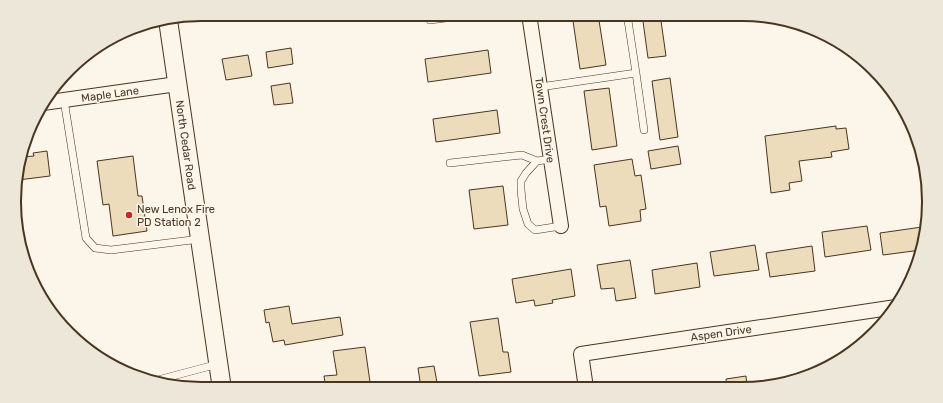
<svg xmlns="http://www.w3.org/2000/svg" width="943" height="403" font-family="Rubik,sans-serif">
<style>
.building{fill:#ecdcbc;stroke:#4a3520}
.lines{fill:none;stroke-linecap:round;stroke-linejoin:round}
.service-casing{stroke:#4a3520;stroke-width:8}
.minor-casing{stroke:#4a3520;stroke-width:16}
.tertiary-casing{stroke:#4a3520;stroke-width:20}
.service{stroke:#fbf6e9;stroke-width:7}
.minor{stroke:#fbf6e9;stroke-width:14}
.tertiary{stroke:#fbf6e9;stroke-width:18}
.poi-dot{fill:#c62828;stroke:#fbf6e9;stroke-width:1.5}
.labels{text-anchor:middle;stroke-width:3;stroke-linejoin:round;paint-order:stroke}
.street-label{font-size:11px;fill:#4a3520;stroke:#fbf6e9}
.poi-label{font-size:11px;fill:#4a3520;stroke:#fbf6e9;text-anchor:start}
.rim{fill:none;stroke:#4a3520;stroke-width:2}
</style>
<rect width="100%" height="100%" fill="#fbf6e9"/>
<path class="building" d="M572,14H598L606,65L580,69Z
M642,14H660L666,56L648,58Z
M291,48L293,64L268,68L266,52Z
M488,50L491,73L428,82L425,59Z
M248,55L252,76L226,80L222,59Z
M670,78L678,137L660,140L652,81Z
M290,83L293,103L274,105L271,86Z
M609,88L617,146L592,150L584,91Z
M497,110L500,133L436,142L433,119Z
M836,126V129L846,128L849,149L831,152L832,157L799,161L802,181L789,183L790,190L771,193L765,136Z
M678,146L681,164L651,169L648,151Z
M47,151L50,176L18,180V165L21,157L34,156L33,153Z
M133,156L138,196H142L147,231L113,236L109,204L103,205L97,161Z
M632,159L635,176L641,175L646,209L640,210L641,221L609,226L606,206L600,207L594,165Z
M503,186L508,225L474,229L469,190Z
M867,226L871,250L825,257L822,232Z
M922,227L921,250L883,255L880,233Z
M755,245L759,270L714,276L710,252Z
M812,246L815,271L770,277L766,253Z
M630,260L636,298L616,301L614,288L601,289L597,265Z
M697,263L700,287L655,294L652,270Z
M571,269L575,296L552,300L553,303L535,306L534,300L516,303L512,279Z
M289,306L292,324L340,317L343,335L285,345L284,340L273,342L269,322L266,323L264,310Z
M498,318L503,352H508L511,372L479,376L470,322Z
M365,347L371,389H326L324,376L337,375L333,351Z
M434,366L438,388H421L418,368Z
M826,366V367L809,376L808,369Z
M746,376L747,387H727L726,379Z"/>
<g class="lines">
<g class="service-casing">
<path id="service" d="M627,14L636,73
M430,20L477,14
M540,87L636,73L644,130
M64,100L86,238L95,248L111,250L200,239
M537,161L526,173L521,181V190L523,209L528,224L535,230L561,226
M450,163L522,155L537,161L551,159
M154,381L218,364"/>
</g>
<g class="minor-casing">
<path id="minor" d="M529,14L561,226
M43,103L177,84
M586,388L581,354L896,307"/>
</g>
<g class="tertiary-casing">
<path id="tertiary" d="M168,20L222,389"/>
</g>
<use href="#service" class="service"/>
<use href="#minor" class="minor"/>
<use href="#tertiary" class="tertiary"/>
</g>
<circle class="poi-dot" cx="129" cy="215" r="4"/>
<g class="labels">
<g class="street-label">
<text transform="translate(110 94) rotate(-8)" y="4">Maple Lane</text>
<text transform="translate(545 120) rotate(82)" y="4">Town Crest Drive</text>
<text transform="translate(186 145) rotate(82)" y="4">North Cedar Road</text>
<text transform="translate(721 333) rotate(-8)" y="4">Aspen Drive</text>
</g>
<g class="poi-label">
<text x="137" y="213">New Lenox Fire<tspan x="137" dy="13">PD Station 2</tspan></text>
</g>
</g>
<path d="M0 0H943V403H0ZM201 21H742A180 180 0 0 1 922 201V202A180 180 0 0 1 742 382H201A180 180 0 0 1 21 202V201A180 180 0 0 1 201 21Z" fill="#ede7d9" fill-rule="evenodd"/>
<path class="rim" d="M201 21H742A180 180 0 0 1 922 201V202A180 180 0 0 1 742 382H201A180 180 0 0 1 21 202V201A180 180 0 0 1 201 21Z"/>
</svg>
